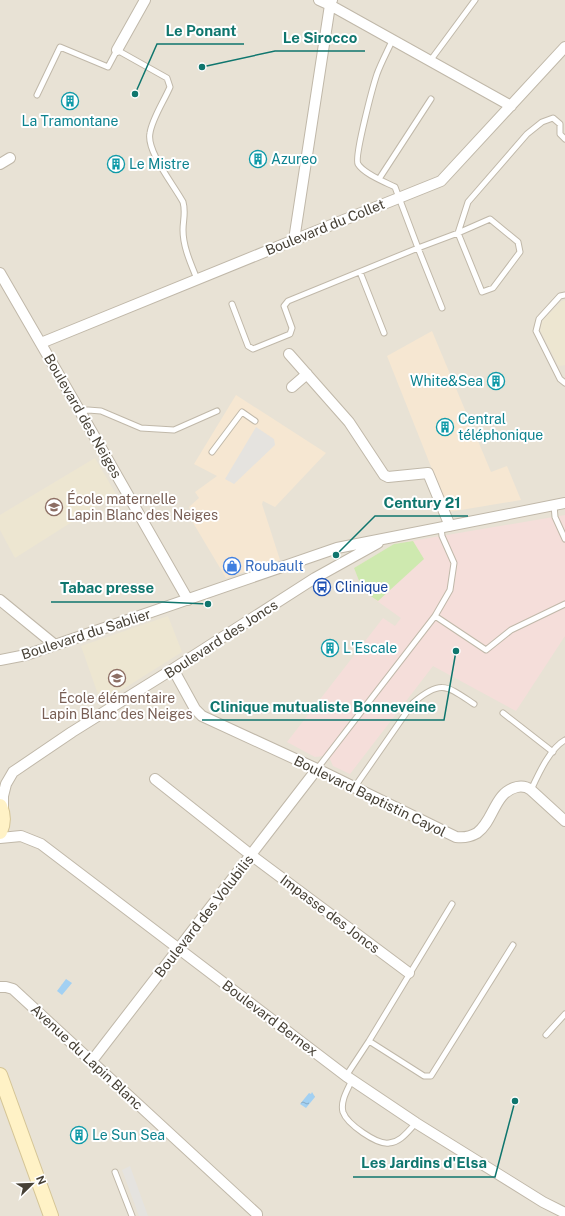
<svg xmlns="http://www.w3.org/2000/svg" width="565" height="1216" font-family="'Public Sans',sans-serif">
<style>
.residential{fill:#e8e2d5}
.commercial{fill:#f6e7d2}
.education{fill:#ede6d1}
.medical{fill:#f5deda}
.green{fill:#cee9af}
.parking{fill:#e5e3df}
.water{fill:url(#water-ripples)}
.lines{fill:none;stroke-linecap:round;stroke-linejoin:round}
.lane-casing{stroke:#c0b8a9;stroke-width:7}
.street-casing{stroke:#c0b8a9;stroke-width:12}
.secondary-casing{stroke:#d5c596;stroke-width:16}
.lane{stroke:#fff;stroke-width:5}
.street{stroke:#fff;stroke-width:10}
.secondary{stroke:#fff2c6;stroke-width:14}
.labels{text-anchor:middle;stroke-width:4;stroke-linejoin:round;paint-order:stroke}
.culture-label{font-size:14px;fill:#0d838f;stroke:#fff;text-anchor:start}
.street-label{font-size:14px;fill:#474136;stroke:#fff}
.education-label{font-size:14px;fill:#785e54;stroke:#fff;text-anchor:start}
.shop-label{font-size:14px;fill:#366cbe;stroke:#fff;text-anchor:start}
.transit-label{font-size:14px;fill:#164399;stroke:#fff;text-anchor:start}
.leader{fill:none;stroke:#0f766e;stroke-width:1.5}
.callout-dot{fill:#0f766e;stroke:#fff;stroke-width:1.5}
.callout-label{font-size:15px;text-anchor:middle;font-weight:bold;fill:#0f766e;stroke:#fff;stroke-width:4;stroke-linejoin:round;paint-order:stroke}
</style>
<defs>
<pattern id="water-ripples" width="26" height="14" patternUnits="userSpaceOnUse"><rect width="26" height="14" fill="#a2d0f2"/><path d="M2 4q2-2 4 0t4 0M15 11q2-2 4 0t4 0" fill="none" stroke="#86aac5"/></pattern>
</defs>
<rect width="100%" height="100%" fill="#f4f0e7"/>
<path class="residential" d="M0,0H565V1216H0Z"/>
<path class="commercial" d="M432,331L491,472L507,466L521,500L449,512L387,356Z
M236,395L326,453L275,507L263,501L262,504L280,560L226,578L192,521L195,520L189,507L199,498L195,492L217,476L194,464Z"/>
<path class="education" d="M565,300V365L560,366L558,365L540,330L542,321L562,301Z
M95,458L116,494L15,558L0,530V515Z
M168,616L182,652L101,703L81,646Z"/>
<path class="medical" d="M565,515V636L516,711L433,666L350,774L333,766L330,759L324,756L315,757L287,742L383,618L395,626L401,618L363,591L354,568L394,544Z"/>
<path class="green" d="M413,541L424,559L378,601L363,591L354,568L394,544Z"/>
<path class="parking" d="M256,427L274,439L275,445L234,484L225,479Z
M130,1166L148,1216H139L122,1170Z"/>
<path class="water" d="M66,979L72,983L62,995L57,991Z
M312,1092L315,1097L306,1108L300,1104L309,1093L311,1094Z"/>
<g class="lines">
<g class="lane-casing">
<path id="lane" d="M392,41C387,52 381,63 377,74C373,86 354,157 358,164C364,174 385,182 395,187L418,248L458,233L468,202L527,134L542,122L553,118L560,124V134L565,139
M430,61L475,0
M37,95L60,47L108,67L117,50L167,78L170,87C164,101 152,119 150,133C146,151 174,185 183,202C186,212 183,220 183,230C183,247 191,264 197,279
M379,179L431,99
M490,219L518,242L520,252L493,288L482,292L458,233Z
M360,272L384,333
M565,295L560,296L539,319L536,331L560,379L565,383
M232,304L248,346L253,349L290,334L292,328L284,306L288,301L418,248L442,308
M80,412L88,410L101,411L141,428L174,430L217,411
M212,452L242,412L255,421
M554,505L555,517L565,539
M435,616L486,650L511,630L565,604
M503,713L553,752
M317,769L435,616L450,590L454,563L442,536L441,528
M354,788L413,703C441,679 447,686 474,704
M531,790C538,775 550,748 565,740
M452,904L369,1041L424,1076H431L513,945
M546,1035L565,1014
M346,1076L369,1041
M352,1080C348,1089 340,1101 343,1112C347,1124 377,1145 389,1143C401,1142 408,1131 416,1123
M115,1172L132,1216"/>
</g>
<g class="street-casing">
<path id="street" d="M319,0L330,5L511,106
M117,50L145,0
M0,164L10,158
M294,240L330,5L332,0
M0,273L100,446L188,600
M41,343L294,240L441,181L565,47
M289,354L349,422L384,475L388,477L428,473L450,526
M292,387L307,374
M0,600L55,645
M0,660L26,655L337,548L565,503
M173,669L195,709L202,716L317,769L456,837C463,838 470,837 477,833C494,821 494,792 517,787C522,786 527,787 531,790L565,821
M155,779L251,855L409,973
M3,813V796L6,784L13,772L72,732L173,669L315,578L378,543
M0,838L21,836L41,844L346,1076L416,1123L543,1202L565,1213
M0,987H6L13,989L257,1214V1216
M91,1062L317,769"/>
</g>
<g class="secondary-casing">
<path id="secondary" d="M0,806C4,815 4,823 0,832
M0,1075L51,1216"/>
</g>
<use href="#lane" class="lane"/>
<use href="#street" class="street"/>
<use href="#secondary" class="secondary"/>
</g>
<defs>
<g id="building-ring" transform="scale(0.9)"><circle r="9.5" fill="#fff" stroke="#0f9aa8" stroke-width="1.5"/><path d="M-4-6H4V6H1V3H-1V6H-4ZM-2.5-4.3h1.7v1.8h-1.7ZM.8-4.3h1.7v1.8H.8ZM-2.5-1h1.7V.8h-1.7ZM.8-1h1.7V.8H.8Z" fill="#0f9aa8"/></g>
<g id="school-ring" transform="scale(0.9)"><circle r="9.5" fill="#fff" stroke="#8d6e63" stroke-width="1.5"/><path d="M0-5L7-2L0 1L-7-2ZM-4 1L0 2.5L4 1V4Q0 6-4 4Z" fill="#8d6e63"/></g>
<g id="shop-ring" transform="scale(0.9)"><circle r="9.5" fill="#fff" stroke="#3f7fe0" stroke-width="1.5"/><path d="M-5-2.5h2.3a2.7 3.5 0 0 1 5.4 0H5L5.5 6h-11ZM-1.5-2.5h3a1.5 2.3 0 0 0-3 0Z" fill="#3f7fe0"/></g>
<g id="bus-ring" transform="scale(0.9)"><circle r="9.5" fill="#fff" stroke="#1a4fb4" stroke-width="1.5"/><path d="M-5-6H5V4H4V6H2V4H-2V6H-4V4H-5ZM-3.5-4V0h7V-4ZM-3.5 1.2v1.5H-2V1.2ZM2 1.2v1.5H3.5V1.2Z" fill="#1a4fb4"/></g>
</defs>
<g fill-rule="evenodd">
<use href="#building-ring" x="70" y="101"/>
<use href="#building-ring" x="258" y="159"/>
<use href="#building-ring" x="116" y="164"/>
<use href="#building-ring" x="496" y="381"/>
<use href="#building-ring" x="445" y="427"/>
<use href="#school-ring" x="54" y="507"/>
<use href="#shop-ring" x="232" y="566"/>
<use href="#bus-ring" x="322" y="587"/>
<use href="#building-ring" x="330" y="648"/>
<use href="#school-ring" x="117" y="678"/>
<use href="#building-ring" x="79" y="1135"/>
</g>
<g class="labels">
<g class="culture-label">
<text x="70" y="126" text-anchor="middle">La Tramontane</text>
<text x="271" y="164">Azureo</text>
<text x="129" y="169">Le Mistre</text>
<text x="483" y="386" text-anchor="end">White&amp;Sea</text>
<text x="458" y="424">Central<tspan x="458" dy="16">téléphonique</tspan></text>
<text x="343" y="653">L'Escale</text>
<text x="92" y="1140">Le Sun Sea</text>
</g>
<g class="street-label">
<text transform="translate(325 227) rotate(-22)" y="5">Boulevard du Collet</text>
<text transform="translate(83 416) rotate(60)" y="5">Boulevard des Neiges</text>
<text transform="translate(86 634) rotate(-18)" y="5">Boulevard du Sablier</text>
<text transform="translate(221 639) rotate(-33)" y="5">Boulevard des Joncs</text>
<text transform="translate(370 796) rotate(26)" y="5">Boulevard Baptistin Cayol</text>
<text transform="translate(330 914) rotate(37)" y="5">Impasse des Joncs</text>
<text transform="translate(204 916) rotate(-52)" y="5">Boulevard des Volubilis</text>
<text transform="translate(270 1018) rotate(37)" y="5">Boulevard Bernex</text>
<text transform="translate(87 1057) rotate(43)" y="5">Avenue du Lapin Blanc</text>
</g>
<g class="education-label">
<text x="67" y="504">École maternelle<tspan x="67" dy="16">Lapin Blanc des Neiges</tspan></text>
<text x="117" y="703" text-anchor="middle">École élémentaire<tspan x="117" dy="16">Lapin Blanc des Neiges</tspan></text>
</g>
<g class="shop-label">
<text x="245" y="571">Roubault</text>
</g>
<g class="transit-label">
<text x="335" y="592">Clinique</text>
</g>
</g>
<path class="leader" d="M135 94L157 44H244M202 67L275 51H365M336 555L375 516H468M208 604L162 602H51M456 651L444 720H202M515 1101L495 1177H353"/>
<g class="callout-dot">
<circle cx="135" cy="94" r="4"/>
<circle cx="202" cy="67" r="4"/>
<circle cx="336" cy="555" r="4"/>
<circle cx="208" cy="604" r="4"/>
<circle cx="456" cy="651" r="4"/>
<circle cx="515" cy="1101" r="4"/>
</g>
<g class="callout-label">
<text x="201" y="36">Le Ponant</text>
<text x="320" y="43">Le Sirocco</text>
<text x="422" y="508">Century 21</text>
<text x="107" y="593">Tabac presse</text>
<text x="323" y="712">Clinique mutualiste Bonneveine</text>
<text x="424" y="1168">Les Jardins d'Elsa</text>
</g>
<g transform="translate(32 1184) rotate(67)" stroke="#ffffff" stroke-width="3" paint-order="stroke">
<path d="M0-3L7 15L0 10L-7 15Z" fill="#474136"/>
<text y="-6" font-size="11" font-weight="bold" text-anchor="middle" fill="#474136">N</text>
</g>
</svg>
